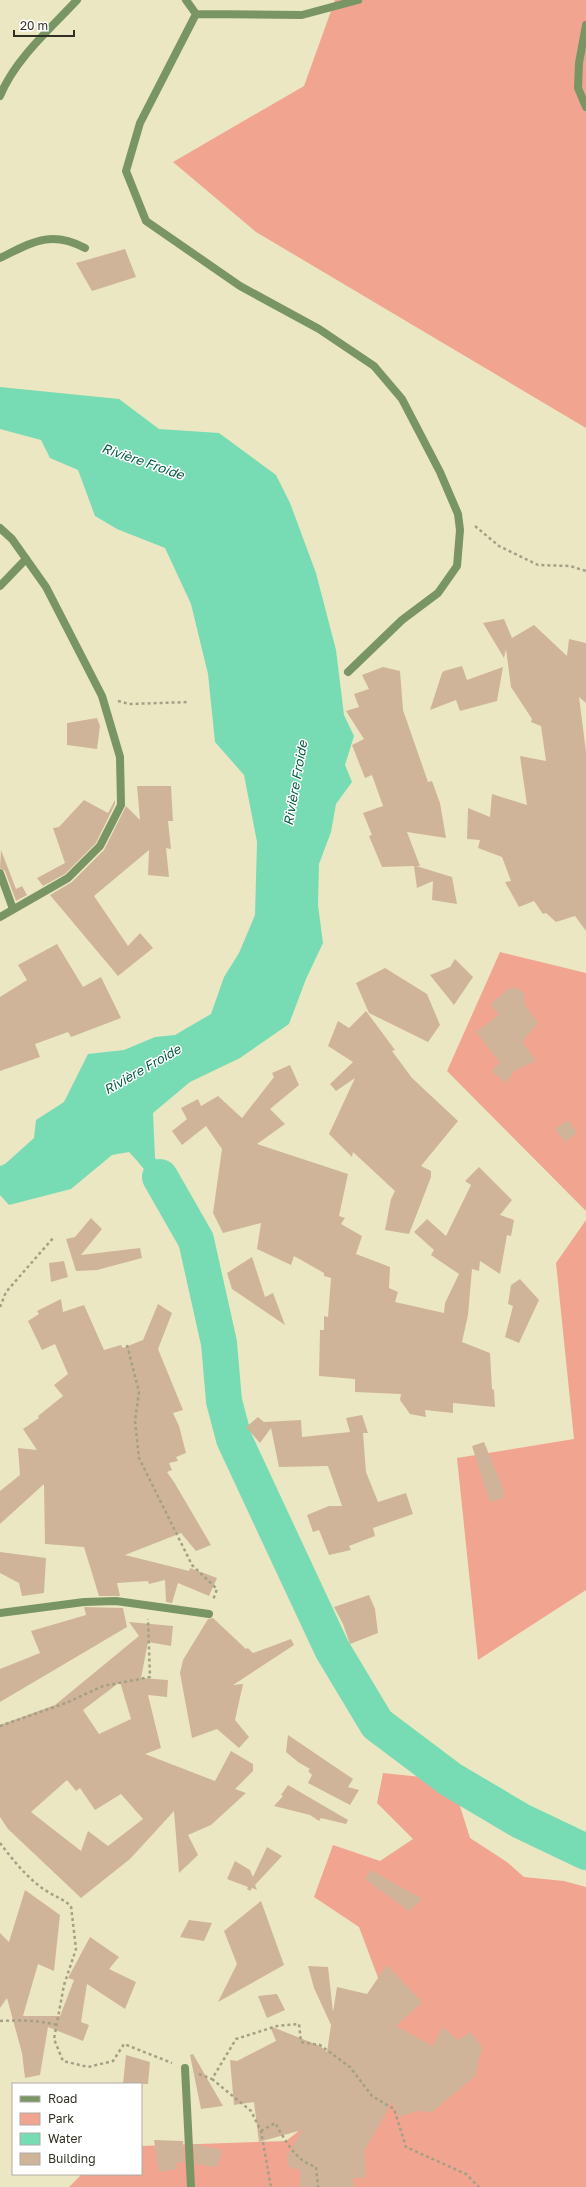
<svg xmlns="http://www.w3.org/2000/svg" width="586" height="2187" font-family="'Golos Text',sans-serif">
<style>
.green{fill:#f1a490}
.water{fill:#77dcb4}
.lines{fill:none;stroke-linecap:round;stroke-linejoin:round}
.river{stroke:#77dcb4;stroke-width:36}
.building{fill:#cfb499;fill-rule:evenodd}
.path{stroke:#a4a085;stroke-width:2.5;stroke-dasharray:3 3;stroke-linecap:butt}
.lane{stroke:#799564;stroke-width:8}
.street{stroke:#799564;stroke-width:8}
.labels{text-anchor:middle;stroke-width:3;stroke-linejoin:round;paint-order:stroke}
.water-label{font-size:13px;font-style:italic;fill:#035a41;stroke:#fff}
</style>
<rect width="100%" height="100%" fill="#ece7c3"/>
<path class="green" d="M335,0H586V428L256,232L173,162L304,86Z
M500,952L586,973V1211L447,1071Z
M586,1220V1590L478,1660L457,1458L574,1439L556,1263Z
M383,1773L431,1778L458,1800L470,1838L507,1862L524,1877L564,1881L586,1887V2187H69L82,2174H141V2146L286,2141L372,2073L380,1983L359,1927L314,1897L333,1845L380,1861L413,1839L377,1803Z"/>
<path class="water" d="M0,387L119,399L159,429L219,433L276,475L290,503L316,573L336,650L344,715L354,736L345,765L352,782L336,804L331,832L319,864L318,905L323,943L306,979L289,1024L240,1058L190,1082L153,1113L155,1158L174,1180L186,1219C165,1198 149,1173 129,1152L112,1155L71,1189L9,1205L0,1195V1166L5,1164L34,1138L36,1120L64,1102L88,1054L124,1050L155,1037L175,1035L211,1014L224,977L239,953L255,915L257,842L244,775L215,742L208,674L191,604L165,548L117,529L95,516L78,470L50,458L41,440L0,429Z"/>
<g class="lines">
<path class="river" d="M160,1177L196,1240L219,1343L224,1401L234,1439L332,1649L377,1724L450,1779L521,1821L586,1852"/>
</g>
<path class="building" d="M125,249L136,277L92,291L76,263Z
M504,619L512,638L534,625L567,656L569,639L586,643V703L579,697L586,752V931L575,916L556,922L546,913L543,914L534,901L519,907L505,882L511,881L502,857L478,848L480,840L467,839L468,808L490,817L492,794L527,805L520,756L546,761L541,726L531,722L532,719L511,687L506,649L504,658L483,623Z
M462,666L467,680L503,667L497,701L460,711L456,700L430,710L442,673L444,671Z
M383,667L400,671L403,710L428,782L432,781L440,803L446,838L407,832L420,866H416L452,877L457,904L432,900L433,881L417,888L414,866L382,867L369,836L372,835L363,813L383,806L372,775L365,778L352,745L364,739L346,711L359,707L354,694L369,689L362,675Z
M97,718L100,726L97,749L67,745V723Z
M137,786H171L173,821H168L171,849L166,848L169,877L148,875L149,850L94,896L128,946L140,933L153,948L118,976L50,895L72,882L104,850L126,806L140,820Z
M84,800L108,813L115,800V804L96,843L65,874L43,886L37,878L65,863L53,828L59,827Z
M1,850L16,889L22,886L27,895L16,901L5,871L0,868Z
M57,944L83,987L101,977L121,1018L71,1037L68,1032L35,1044L40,1057L0,1071V997L27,980L18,965Z
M455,959L473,977L454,1005L430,975L450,967Z
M385,968L427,994L440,1025L428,1042L369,1013L356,983Z
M510,988H518L524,993L525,1006L538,1023L522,1042L536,1061L514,1071L506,1083L492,1071L500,1063L476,1032L499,1015L490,1004Z
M366,1011L395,1050L392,1051L412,1078L458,1121L421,1166L431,1171V1177L409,1234L385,1230L391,1199L395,1191L353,1152L352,1157L329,1134L355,1078L336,1091L330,1084L353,1062L328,1046L338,1021L349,1028Z
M290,1065L299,1085L270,1109L285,1124L257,1144L348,1174L339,1216L345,1218L341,1224L362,1236L356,1254L390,1267L389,1288L398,1292L395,1302L444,1313L445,1303L459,1274L431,1255L434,1250L414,1232L427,1219L446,1236L471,1185L465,1181L479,1167L512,1200L500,1215L514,1220L511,1236L507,1235L500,1274L480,1261L479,1271L472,1269L468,1315L462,1342L490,1353L492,1389L494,1390L495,1407L453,1403V1413L425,1410L426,1417L410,1414L400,1400L401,1394L355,1392V1379L319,1376L320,1330H324V1316L328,1317L331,1278L324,1276V1273L294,1256L291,1265L257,1249L261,1223L223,1233L213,1213L222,1149L206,1126L182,1145L172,1131L187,1119L181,1108L198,1099L201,1106L218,1096L242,1118L274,1077L272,1073Z
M568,1120L577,1133L565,1142L555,1129Z
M91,1218L102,1229L81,1255L140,1248L142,1258L97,1270L76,1271L66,1239L75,1237Z
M252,1257L265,1297L273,1293L285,1325L232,1289L227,1273Z
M64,1261L68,1277L51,1282L49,1263Z
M520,1279L539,1300L519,1343L505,1337L513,1306L508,1304L511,1285Z
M61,1299L63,1312L84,1305L104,1350L121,1345L123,1348L143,1340L158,1304L172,1313L158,1349L183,1410L173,1413L179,1426L186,1453L176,1457L178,1461L169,1463L172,1470L167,1472L174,1482L211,1545L196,1551L181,1533L125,1555L189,1571L190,1568L217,1578L209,1596L178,1583L172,1603L166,1602L165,1580L149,1584L148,1581L117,1583L120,1596H99L84,1547L45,1544L44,1484L0,1524V1491L20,1475L18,1448L37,1450L23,1429L39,1418L38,1416L63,1396L54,1385L68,1374L55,1344L42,1350L28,1321L39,1314L37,1311Z
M362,1415L368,1433H363L366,1472L378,1502L406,1493L413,1514L373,1528L375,1536L349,1546L351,1550L329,1555L319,1530L313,1532L307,1515L329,1506H342L328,1466L279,1467L271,1428L260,1443L246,1427L258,1417L264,1422L301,1420L302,1437L350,1432L346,1418Z
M484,1442L503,1489L504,1498L490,1502L472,1446Z
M0,1552L46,1558L44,1593L22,1596L19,1583L0,1573Z
M369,1595L375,1609L378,1633L350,1644L343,1624L334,1607Z
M84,1607L123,1608L127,1627L0,1702V1669L40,1653L31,1631L86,1615Z
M213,1618L246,1649L248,1648L253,1653L291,1639L294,1645L233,1685L243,1684L235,1720L249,1737L239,1748L217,1729L192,1738L180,1673L183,1660L208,1619Z
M129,1622L173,1626L171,1646L148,1642L141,1678L168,1680L167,1697L148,1695L161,1748L145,1754L215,1781L231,1751L253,1764V1771L235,1789L246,1793L211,1825L188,1835L198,1855L179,1873L174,1811L130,1859L81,1898L8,1829L0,1817V1725L55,1705L139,1636ZM120,1682L131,1719L99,1734L83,1710ZM67,1780L76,1791L80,1788L95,1810L121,1794L143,1819L108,1846L88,1831L81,1851L31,1812Z
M288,1735L353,1779L348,1787L359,1790L350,1805L308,1783L312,1775L308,1771L310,1769L298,1762L286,1752Z
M288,1785L348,1820L346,1824L321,1818L319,1821L310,1815L274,1806L283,1796L281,1795Z
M267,1847L282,1856L255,1885L257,1890L252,1888L250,1891L247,1889L248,1887L227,1879L235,1861L250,1870L253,1877Z
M371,1870L422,1899L409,1911L365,1879Z
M25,1890L60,1915L54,1971L38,1964L23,2016H60L74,1980L68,1978L90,1937L119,1957L109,1969L136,1982L125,2009L87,1984L81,2022L89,2025L83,2041L48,2027L40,2075L25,2078L22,2053L7,1998L0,2008V1933L9,1942Z
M261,1901L284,1965L218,2002L237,1964L224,1931Z
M189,1920L212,1923L204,1941L180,1937Z
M387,1965L422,2002L396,2026L433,2046L443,2027L457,2040L471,2032L482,2047L475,2076L432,2112L417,2111L399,2117L392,2102L364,2151L366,2177L353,2178L354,2187H300V2170L289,2167L287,2156L302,2130L259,2142L254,2102L234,2105L230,2060L237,2061L276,2041L270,2026L320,2046L327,2052L331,2025L314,1988L308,1966L328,1967L333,2012L337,1987L367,1994Z
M277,1994L285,2010L267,2018L258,1996Z
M193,2054L223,2106L201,2109L190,2055Z
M126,2055L150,2062L148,2084H123Z
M154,2140L183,2141L184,2163L176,2162L177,2169L159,2172Z
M194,2144L222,2150L217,2167L195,2164Z"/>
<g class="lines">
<path class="path" d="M475,526L499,546L538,565L570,566L586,571
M118,701L129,704L189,702
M0,1307L6,1292L54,1237
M127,1345L139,1392L135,1421L139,1458L192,1565L217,1589L213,1600
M0,1726L66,1703L103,1686L150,1677L148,1619
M0,1843C13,1860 27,1878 45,1890C54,1896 63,1899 71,1906L76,1949L64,1985L54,2039L63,2061L88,2067L113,2061L124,2044L172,2063
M0,2021C20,2020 38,2020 57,2025
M199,2074L212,2079L236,2039L277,2026L299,2024L301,2042L320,2045L350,2067L372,2096L394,2109L406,2147L466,2174L479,2187
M212,2079L251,2111L261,2131L271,2187
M261,2131L275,2123C286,2141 295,2161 316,2167L318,2187"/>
<path class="lane" d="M0,586L26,559
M0,873L13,909"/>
<path class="street" d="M186,0L196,14L302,15L358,0
M196,14L140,123L126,171L146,221L240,286L319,329L374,366L402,399L440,472L458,514L460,530L457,566L438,593L402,620L348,672
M586,25L579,63L578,88L586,107
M0,96C15,59 50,29 77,0
M0,258C33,242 50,230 85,248
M0,528L12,539L46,587L102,696L120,757L121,805L100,846L68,878L0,917
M0,1613L84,1602L116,1601L209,1614
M185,2068L191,2187"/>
</g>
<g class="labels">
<g class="water-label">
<text transform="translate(143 461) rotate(19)" y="5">Rivière Froide</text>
<text transform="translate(295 783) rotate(-80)" y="5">Rivière Froide</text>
<text transform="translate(142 1069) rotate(-30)" y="5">Rivière Froide</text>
</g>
</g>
<rect x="12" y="2083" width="130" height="92" fill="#ffffff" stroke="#adaca7"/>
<rect x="20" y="2096" width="20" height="6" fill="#799564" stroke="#adaca7"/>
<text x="48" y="2103" font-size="12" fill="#323022">Road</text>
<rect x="20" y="2113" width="20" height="12" fill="#f1a490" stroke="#adaca7"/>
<text x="48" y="2123" font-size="12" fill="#323022">Park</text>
<rect x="20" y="2133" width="20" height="12" fill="#77dcb4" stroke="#adaca7"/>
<text x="48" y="2143" font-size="12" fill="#323022">Water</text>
<rect x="20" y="2153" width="20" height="12" fill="#cfb499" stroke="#adaca7"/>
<text x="48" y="2163" font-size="12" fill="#323022">Building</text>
<path d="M14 30v6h60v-6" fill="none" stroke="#323022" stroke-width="2"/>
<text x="20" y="30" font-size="12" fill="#323022" stroke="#ffffff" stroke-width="3" paint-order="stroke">20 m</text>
</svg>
